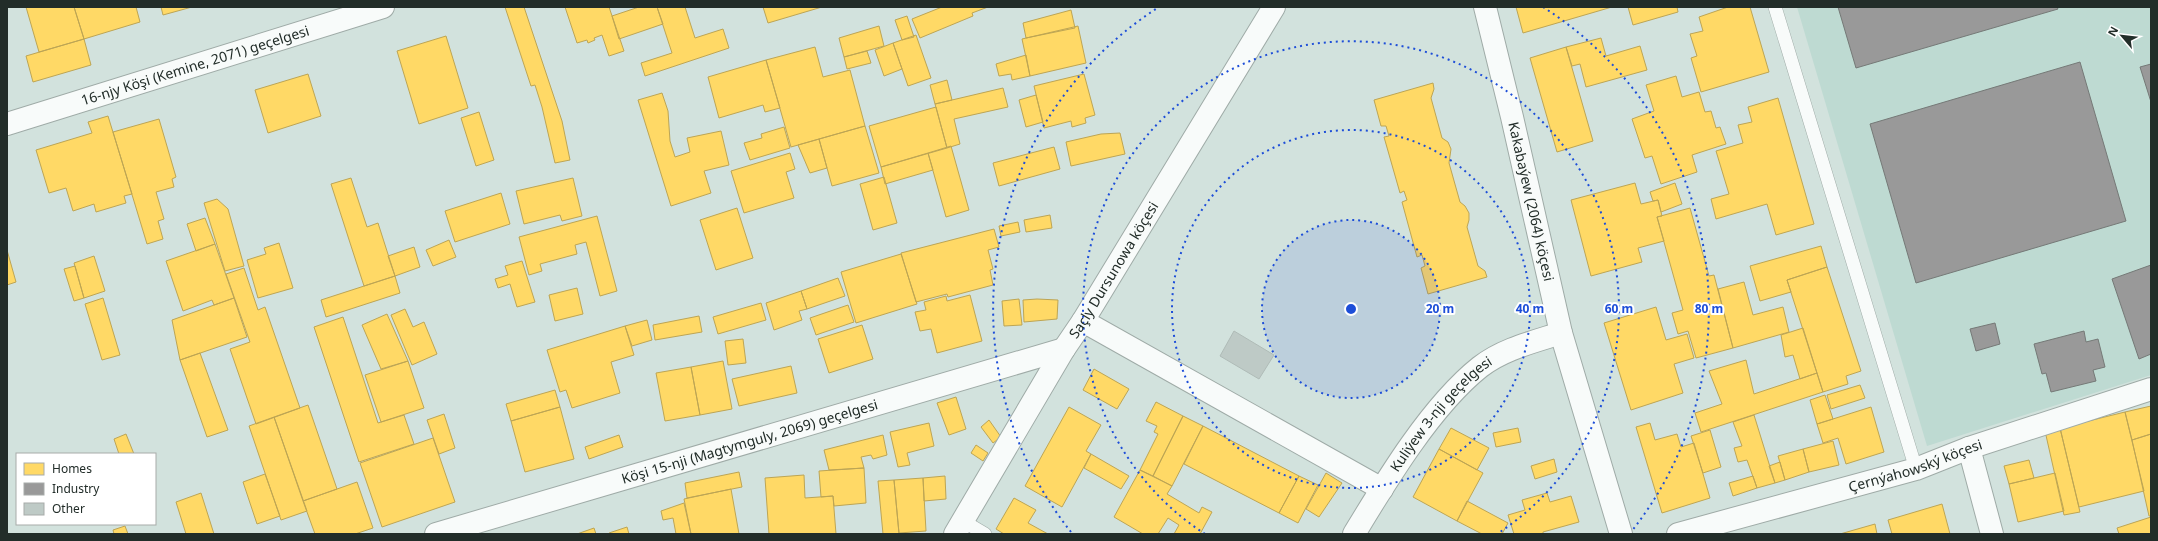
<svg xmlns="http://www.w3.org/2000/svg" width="2158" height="541" font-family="'Noto Sans',sans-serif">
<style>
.built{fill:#bedad2}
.homes{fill:#ffd966;stroke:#bda554}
.industry{fill:#999;stroke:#757977}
.building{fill:#becac6;stroke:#afbbb7}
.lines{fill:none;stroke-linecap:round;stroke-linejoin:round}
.service-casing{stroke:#9faba7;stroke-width:14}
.minor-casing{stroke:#9faba7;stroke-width:24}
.service{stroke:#f8fbfa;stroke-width:13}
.minor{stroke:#f8fbfa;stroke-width:22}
.ring{fill:none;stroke:#1d4ed8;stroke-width:2;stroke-dasharray:2 4}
.labels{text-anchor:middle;stroke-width:4;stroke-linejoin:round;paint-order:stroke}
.street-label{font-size:14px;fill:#222d29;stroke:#fff}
.centre{fill:#1d4ed8;stroke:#fff;stroke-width:2}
.ring-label{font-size:12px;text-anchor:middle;font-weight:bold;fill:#1d4ed8;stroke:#fff;stroke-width:4;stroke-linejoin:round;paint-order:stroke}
</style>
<rect width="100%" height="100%" fill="#d2e2dd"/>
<path class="built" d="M1797,7H2151V375L1927,446Z"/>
<path class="homes" d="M26,7H74L84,39L39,52Z
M74,7H136L140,22L84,39Z
M161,7H192L163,15Z
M505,7H524L562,121L570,160L555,163L542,107L535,85L531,86Z
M565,7H609L624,51L609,56L602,35L594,38L595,40L588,43L587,40L577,43Z
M639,7H657L663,24L619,39L612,16Z
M657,7H685L695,38L723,29L729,48L645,76L641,63L672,53Z
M763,7H822L768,23Z
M942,7H988L972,13L973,16L920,38L912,19Z
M1516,7H1612L1523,33Z
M1628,7H1677L1678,12L1633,25Z
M1728,7H1750L1769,72L1701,92L1691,58L1697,56L1690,34L1703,31L1699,17Z
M1071,10L1075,28L1026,38L1023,23Z
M907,16L914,37L902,40L895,20Z
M879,26L884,46L844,57L839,38Z
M1078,26L1086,63L1030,76L1022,39Z
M916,35L931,78L908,86L893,43Z
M446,36L468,108L419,124L397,51Z
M1601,38L1606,56L1640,46L1647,70L1586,87L1580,64L1572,66L1566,47Z
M84,39L91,65L33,82L26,56Z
M893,43L902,69L884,76L875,50Z
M815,47L823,77L850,70L865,126L791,147L766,60Z
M1566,47L1593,141L1557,152L1530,58Z
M867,51L871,63L847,69L844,57Z
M1026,55L1030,76L1012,80L1011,74L999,76L996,64Z
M766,60L780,108L765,112L763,105L719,118L708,77Z
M308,74L321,116L268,133L255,90Z
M1084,74L1095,115L1085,118L1086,123L1072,127L1071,121L1044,128L1034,86Z
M1676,76L1682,97L1699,92L1705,112L1711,111L1716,128L1720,127L1726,144L1692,155L1697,172L1661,184L1652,156L1645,158L1632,119L1654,111L1646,85Z
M947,80L952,100L935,104L930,85Z
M1433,83L1434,89L1431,98L1442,138L1448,142L1451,149L1449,163L1460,202L1465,206L1469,213V220L1467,227L1478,266L1485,271L1487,277L1428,294L1421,268L1425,266L1422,255L1417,257L1402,202L1407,200L1404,191L1400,193L1384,137L1389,136L1386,126H1381L1374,100Z
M1003,88L1008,107L954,119L960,144L947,148L935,104Z
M662,93L668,111L670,141L675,157L690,152L687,138L721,131L729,165L704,171L711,193L671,206L638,100Z
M1036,95L1043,122L1026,127L1019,100Z
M1778,98L1814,224L1776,235L1767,204L1716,219L1711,199L1729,194L1716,151L1743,143L1738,125L1752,122L1748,107Z
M936,107L947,148L881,167L869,126Z
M479,112L494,160L476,166L461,118Z
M108,116L132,194L124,196L126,203L96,212L94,204L73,211L66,188L49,193L36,150L92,133L88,122Z
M159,119L176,177L172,179L174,187L156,192L164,219L158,221L163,239L147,244L113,132Z
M865,126L879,173L832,186L819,139Z
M784,127L790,148L750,160L744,143L762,138L761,134Z
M1120,133L1125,154L1071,166L1066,142L1101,134Z
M819,139L827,168L810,173L798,145Z
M951,146L969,210L946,217L928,153Z
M1054,147L1060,169L999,186L993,163Z
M790,153L795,169L786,172L794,198L744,213L731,171Z
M928,153L933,170L885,184L881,167Z
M884,177L897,223L873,230L860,184Z
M351,178L367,227L378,223L395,276L364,286L331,184Z
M573,178L582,216L562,221L560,215L524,224L516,191Z
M1635,183L1641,204L1658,200L1662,216L1657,217L1664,241L1638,248L1642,262L1591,276L1571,200Z
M1675,183L1682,204L1661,212L1658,200L1653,201L1650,192Z
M501,193L510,224L455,242L445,211Z
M217,199L228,209L244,266L225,271L204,203Z
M737,208L753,258L716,270L700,220Z
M1690,208L1709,276L1714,275L1733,348L1696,358L1688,331L1678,334L1672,313L1683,310L1657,217Z
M1050,215L1052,228L1026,232L1024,220Z
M597,216L617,291L600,296L586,242L575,245L577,254L540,264L542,271L529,275L519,237Z
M205,218L215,244L196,251L187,224Z
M1018,222L1020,232L1001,236L999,226Z
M994,229L999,247L988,250L993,269L990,270L993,285L948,297L947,294L916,302L901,253Z
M449,240L456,257L433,266L426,250Z
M279,243L293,288L258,298L247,260L266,254L264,248Z
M215,244L234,298L214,305L212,300L183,311L166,261Z
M1821,246L1827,267L1787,280L1791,292L1760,301L1750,266Z
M414,247L420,267L395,276L388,256Z
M7,250L16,282L7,285Z
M901,254L917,304L856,323L841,272Z
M94,256L105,291L84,298L74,263Z
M522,261L535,302L517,307L510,284L498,288L495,279L508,275L505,266Z
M75,266L84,298L74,301L64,269Z
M1827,267L1861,371L1846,376L1848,384L1823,392L1787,280Z
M244,268L258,310L265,307L300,408L256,424L230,349L250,342L226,274Z
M395,276L400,293L326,317L321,300Z
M838,278L845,296L807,309L801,291Z
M1744,282L1753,315L1783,307L1789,332L1733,348L1718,289Z
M577,288L583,314L555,321L549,295Z
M801,291L807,309L799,311L802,320L774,330L766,303Z
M970,295L982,341L937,353L931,329L920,331L915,312L926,310L924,302L946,296L947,301Z
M103,298L120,355L102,360L85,304Z
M234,298L247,337L180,360L172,320Z
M1019,299L1022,325L1004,326L1002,301Z
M1037,299L1058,300L1057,319L1024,322L1023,300Z
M761,303L766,320L718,334L713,317Z
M848,305L854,322L816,335L810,318Z
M1656,307L1666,340L1687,334L1694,358L1674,364L1683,393L1631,410L1604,323Z
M405,309L413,327L424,322L437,354L412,365L391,315Z
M387,314L408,361L381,369L362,325Z
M699,316L702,332L655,340L653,325Z
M343,317L378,423L404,415L414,444L359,462L314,327Z
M647,320L652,340L632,346L625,326Z
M862,325L873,359L829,373L818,339Z
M625,326L634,355L611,362L620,393L572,408L566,390L560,392L547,350Z
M1803,328L1817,373L1800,379L1793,355L1785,357L1781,335Z
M743,339L746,363L728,365L725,341Z
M200,353L228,430L207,437L180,360Z
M1746,360L1754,394L1817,373L1823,392L1701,432L1695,413L1722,404L1709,371Z
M408,361L424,408L381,422L365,375Z
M723,361L732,409L700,415L691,367Z
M791,366L797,393L739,406L732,379Z
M691,367L700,415L665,421L656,373Z
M1094,369L1129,389L1117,409L1083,390Z
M1860,385L1865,398L1831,409L1827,395Z
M555,390L560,407L511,421L506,404Z
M1825,395L1833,419L1817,424L1810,400Z
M956,397L966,429L949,435L937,403Z
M1156,402L1183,416L1153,476L1140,470L1158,434L1154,432L1157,426L1146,421Z
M308,405L337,489L303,501L274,417Z
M2151,406V434L2132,440L2125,412Z
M560,407L574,459L525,472L511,421Z
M1069,407L1101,425L1086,451L1091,454L1062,507L1025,486Z
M1871,407L1884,452L1846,464L1838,438L1823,443L1817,424Z
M2125,412L2144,491L2079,507L2060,428Z
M444,414L455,448L439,454L427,420Z
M1754,415L1775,483L1757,488L1747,460L1738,462L1734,448L1742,446L1733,422Z
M1183,416L1203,426L1172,486L1153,476Z
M274,417L307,511L281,520L249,426Z
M989,420L1001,437L993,443L981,427Z
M929,423L934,446L907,453L910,465L898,467L890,432Z
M1650,423L1655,440L1677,434L1681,447L1694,443L1710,498L1662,513L1636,427Z
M1203,426L1299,476L1279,513L1184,464Z
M1451,428L1489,448L1477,470L1439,449Z
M1518,428L1521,442L1496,447L1493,433Z
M2060,428L2080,512L2064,515L2045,431Z
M1710,430L1721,467L1703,473L1691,436Z
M126,434L134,454H119L114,439Z
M2151,434V516H2149L2132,440Z
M619,435L623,447L589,459L585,447Z
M883,435L887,455L873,459L871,455L861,457L864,468L829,470L824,450Z
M433,438L455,502L382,527L360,463Z
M1833,441L1839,465L1809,472L1803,449Z
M976,445L988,453L983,461L971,453Z
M1439,449L1483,473L1457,521L1413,497Z
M1803,449L1809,472L1785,480L1778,456Z
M1091,454L1129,476L1121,489L1084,468Z
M1554,459L1557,472L1535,479L1531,466Z
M2029,460L2034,478L2009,484L2004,466Z
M1780,462L1785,480L1775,483L1769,466Z
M864,468L866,503L834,506L833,496L821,497L819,471Z
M1140,470L1172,486L1167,494L1199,513L1202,507L1212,512L1200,534H1174L1179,525L1168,518L1158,534H1143L1114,517Z
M739,472L742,487L687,498L685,483Z
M1326,473L1342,483L1319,517L1306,509Z
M2055,473L2064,511L2018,522L2009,484Z
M265,474L280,516L257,524L243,482Z
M804,475L805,498L833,496L836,534H769L765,478Z
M945,476L946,499L924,501L923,478Z
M1299,476L1318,485L1298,523L1279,513Z
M1753,476L1757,488L1733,496L1729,483Z
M923,478L926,531L899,533L894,480Z
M894,480L899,534H883L878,481Z
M357,482L373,528L355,534H315L303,501Z
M731,489L739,534H691L684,499Z
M201,493L214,534H186L176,502Z
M1547,493L1550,502L1571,496L1579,522L1543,532V534H1514L1508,515L1525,510L1522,500Z
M1014,498L1036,510L1028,523L1048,534H1004L996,529Z
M1467,501L1508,523L1502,534H1482L1457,521Z
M684,503L691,534H676L673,518L663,520L661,511Z
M1942,504L1950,534H1892L1888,520Z
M2151,517V534H2119L2117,528Z
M1875,524L1877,534H1840Z
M125,526L128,534H114L113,530Z
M627,527L629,534H609V533Z
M594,528L596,534H577Z"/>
<path class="industry" d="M1838,7H2057L2058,9L1856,68Z
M2080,62L2126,221L1916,283L1870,124Z
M2151,64V102L2140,67Z
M2151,265V354L2139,359L2112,279Z
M1995,323L2000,344L1976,351L1970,329Z
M2084,331L2086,342L2098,339L2105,367L2093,370L2096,381L2051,392L2046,373L2042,374L2034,344Z"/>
<path class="building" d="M1234,331L1274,355L1259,379L1220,356Z"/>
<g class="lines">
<g class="service-casing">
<path id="service" d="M1775,7L1916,469
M963,521L985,534"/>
</g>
<g class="minor-casing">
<g id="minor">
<path id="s1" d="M1485,7L1512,117L1561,333L1621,534"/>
<path id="s2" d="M7,124L383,7"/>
<path d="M1083,321L1382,489"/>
<path d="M1969,448L1992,534"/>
<path id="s3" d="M436,534L1064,349"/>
<path id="s4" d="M955,534L1064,349L1083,321L1274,7"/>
<path id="s5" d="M1354,534C1386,481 1431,406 1480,367C1503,349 1533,342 1561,333"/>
<path id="s6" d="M1678,534L1916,469L1969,448L2151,389"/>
</g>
</g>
<use href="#service" class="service"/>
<use href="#minor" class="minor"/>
</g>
<circle cx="1351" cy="309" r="89" fill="#1d4ed8" fill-opacity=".12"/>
<g class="ring">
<circle cx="1351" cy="309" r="89"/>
<circle cx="1351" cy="309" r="179"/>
<path d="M1205 534A268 268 0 1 1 1497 534"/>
<path d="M1071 532A358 358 0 0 1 1159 7M1543 7A358 358 0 0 1 1631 532"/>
</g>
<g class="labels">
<g class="street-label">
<text dy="5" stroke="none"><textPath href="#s2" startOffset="197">16-njy Köşi (Kemine, 2071) geçelgesi</textPath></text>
<text dy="5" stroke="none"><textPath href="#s1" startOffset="200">Kakabaýew (2064) köçesi</textPath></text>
<text dy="5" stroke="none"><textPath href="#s4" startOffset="308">Saçly Dursunowa köçesi</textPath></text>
<text dy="5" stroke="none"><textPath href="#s5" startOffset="149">Kuliýew 3-nji geçelgesi</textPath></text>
<text dy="5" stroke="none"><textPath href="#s3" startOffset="327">Köşi 15-nji (Magtymguly, 2069) geçelgesi</textPath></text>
<text dy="5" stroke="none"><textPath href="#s6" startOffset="247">Çernýahowský köçesi</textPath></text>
</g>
</g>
<circle cx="1351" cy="309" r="6" class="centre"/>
<g class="ring-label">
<text x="1440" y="313">20 m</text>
<text x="1530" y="313">40 m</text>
<text x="1619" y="313">60 m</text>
<text x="1709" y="313">80 m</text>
</g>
<rect width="2158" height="541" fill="none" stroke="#222d29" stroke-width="16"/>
<rect x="16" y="453" width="140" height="72" fill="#ffffff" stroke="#a7aba9"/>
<rect x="24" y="463" width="20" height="12" fill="#ffd966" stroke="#a7aba9"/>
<text x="52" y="473" font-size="12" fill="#222d29">Homes</text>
<rect x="24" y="483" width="20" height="12" fill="#999999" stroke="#a7aba9"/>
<text x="52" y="493" font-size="12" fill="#222d29">Industry</text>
<rect x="24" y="503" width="20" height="12" fill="#becac6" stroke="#a7aba9"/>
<text x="52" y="513" font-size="12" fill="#222d29">Other</text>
<g transform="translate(2122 36) rotate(298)" stroke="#ffffff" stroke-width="3" paint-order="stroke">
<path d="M0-3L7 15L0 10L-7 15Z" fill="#222d29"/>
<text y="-6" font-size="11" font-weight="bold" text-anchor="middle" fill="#222d29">N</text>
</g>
</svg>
